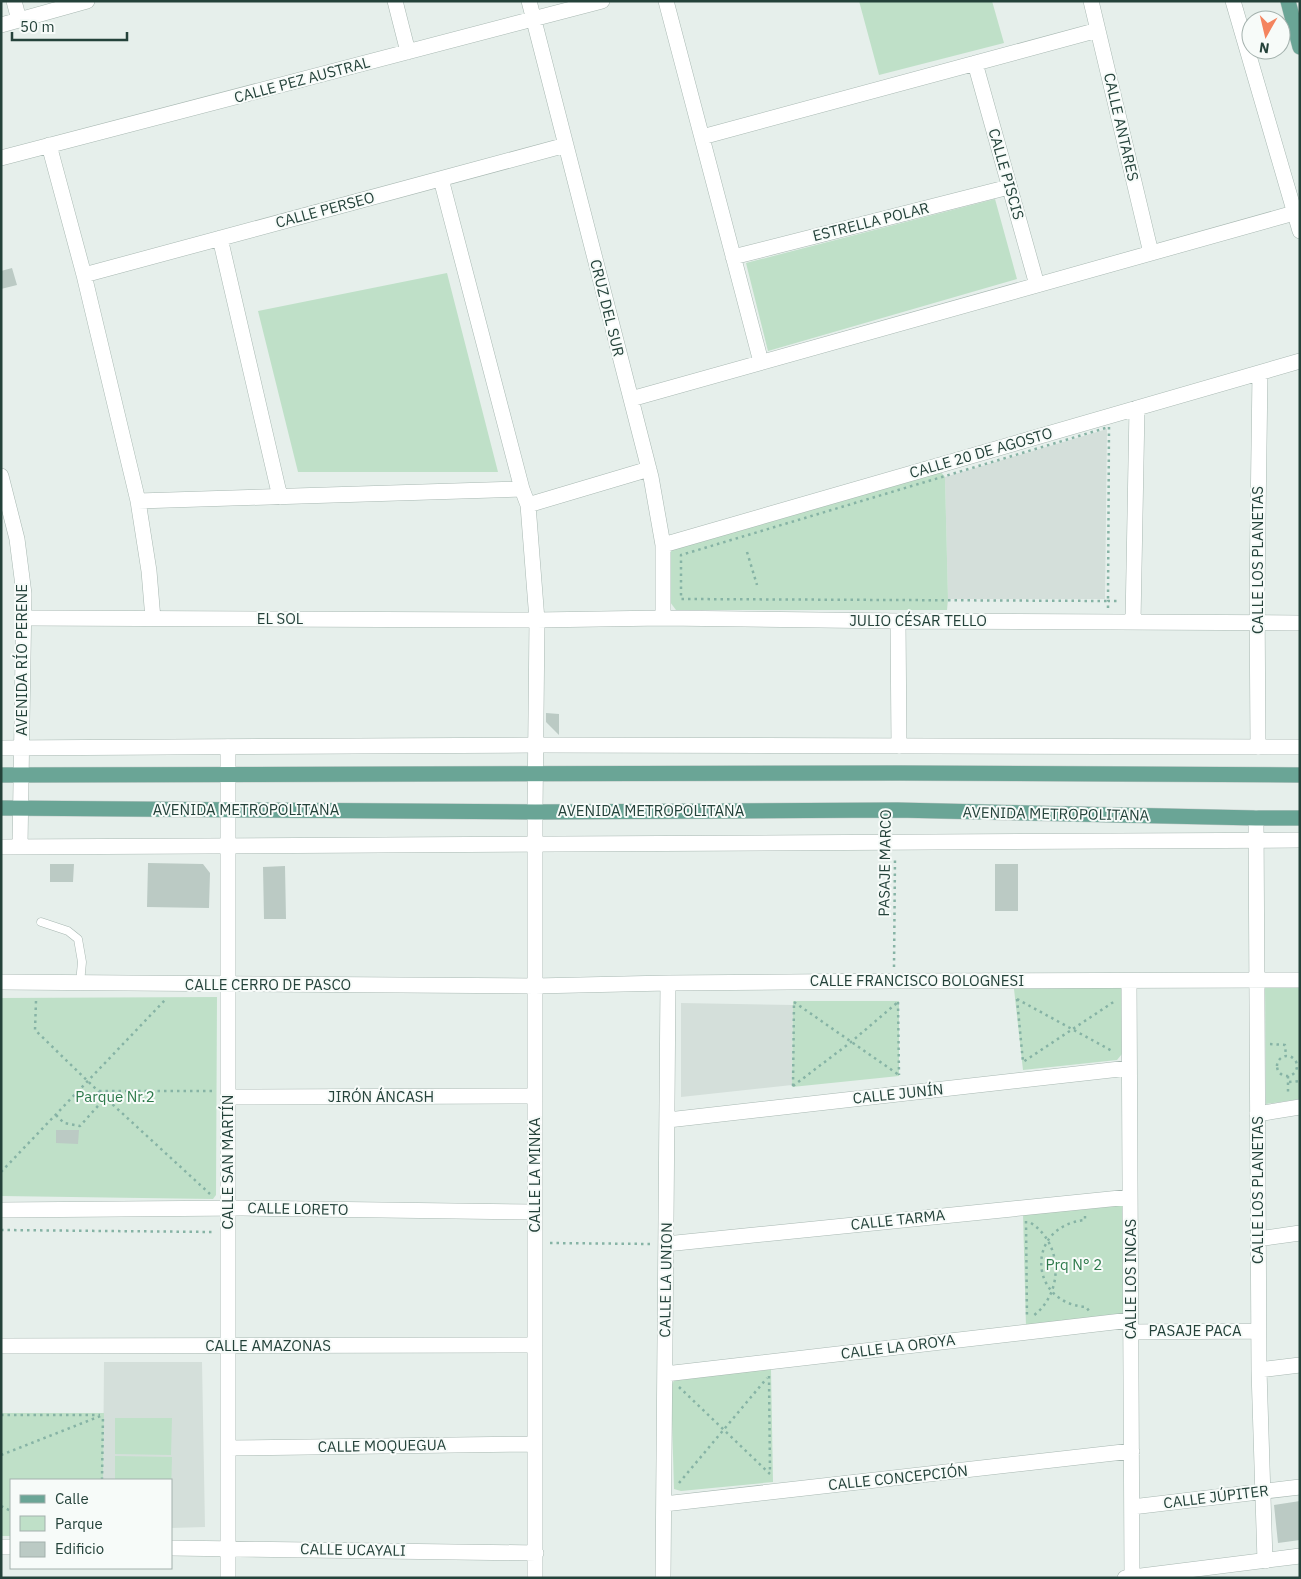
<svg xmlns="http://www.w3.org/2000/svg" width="1301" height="1579" font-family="'IBM Plex Sans',sans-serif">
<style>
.built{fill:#d4dfda}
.green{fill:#bfe0c8}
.building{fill:#bbcac4}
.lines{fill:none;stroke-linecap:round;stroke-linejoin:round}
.service-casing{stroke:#a8b8b2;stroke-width:9}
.minor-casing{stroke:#a8b8b2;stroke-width:16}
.tertiary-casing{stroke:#a8b8b2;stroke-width:16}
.primary-casing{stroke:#c2cac8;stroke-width:16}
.path{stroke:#86b3a5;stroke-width:2.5;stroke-dasharray:2.5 4;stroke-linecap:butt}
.service{stroke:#fff;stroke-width:8}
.minor{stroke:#fff;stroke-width:15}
.tertiary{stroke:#fff;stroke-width:15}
.primary{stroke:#6aa596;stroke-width:15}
.labels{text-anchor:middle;stroke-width:4;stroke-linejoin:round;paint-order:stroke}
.street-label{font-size:15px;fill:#24423a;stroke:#f7fbf9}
.park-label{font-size:15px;fill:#2d7a4b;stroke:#f7fbf9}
</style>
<rect width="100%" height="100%" fill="#e6efeb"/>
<path class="built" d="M1107,429L1105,599H948L945,477Z
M681,1003L793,1005L792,1085L681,1097Z
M104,1362H202L205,1527L171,1528V1480H103Z"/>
<path class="green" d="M859,1H992L1004,43L879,75Z
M995,199L1017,279L768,351L746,263Z
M447,273L498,472H298L258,311Z
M940,471L945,477L948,599L947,610H676L670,602L669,554L678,542Z
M1265,986L1300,987V1099L1266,1104Z
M1120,987L1124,992L1122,1054L1117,1060L1023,1070L1014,989Z
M217,997L216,1195L213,1199L1,1196V998Z
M793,1001H899V1076L792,1087Z
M1122,1204L1123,1315L1026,1327L1023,1214Z
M771,1369L773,1482L681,1491L674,1489L671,1386L675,1379Z
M1,1413H104L103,1480H11V1536H1Z
M115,1418H172L171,1455L115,1454Z
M115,1456L172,1457L171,1493V1480H115Z"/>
<path class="building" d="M12,268L17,285L1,289V271Z
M546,713L559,714V735L546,722Z
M148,863L203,864L210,873L209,908L147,907Z
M50,864H74L73,882H50Z
M995,864H1018V911H995Z
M285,866L286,919H264L263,867Z
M56,1130H79L78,1144L56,1143Z
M1300,1501V1540L1278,1543L1274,1505Z"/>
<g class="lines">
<g class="service-casing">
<path id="service" d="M41,922L68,931L78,939L82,962L80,983"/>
</g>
<g class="minor-casing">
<path id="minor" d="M14,1L19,20
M395,1L408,52
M529,1L651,477L663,545V618
M666,1L761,362
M1091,1L1151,253
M1,25L87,1
M975,63L1037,285
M702,137L1098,30
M49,145L84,275L138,501L149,571L153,619
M1,158L602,1
M441,179L522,489L528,505L537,620L535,812V1578
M220,238L280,497
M733,257L1009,187
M84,275L566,145
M631,399L1294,213
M138,501L522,489
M528,505L649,469
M663,545L1300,361
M24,618L537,620L663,618L898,621L1300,623
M898,621L899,746
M1133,622L1137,408
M228,747V1578
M1258,747L1257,593L1260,373
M1256,818L1259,1370L1265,1561
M1129,981L1132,1577
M1,982L535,986L668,983L894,981L1300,980
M228,1097L535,1096
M1257,1114L1300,1107
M668,1120L1129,1068
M1,1210L242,1208L535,1212
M1258,1239L1300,1233
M666,1244L1130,1197
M1131,1332L1258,1331
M1,1346L535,1345
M1259,1370L1300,1365
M665,1374L1131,1320
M228,1448L535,1444
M664,1504L1132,1451
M1132,1507L1300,1487
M1,1547H11
M171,1548L536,1553
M663,1578L668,983"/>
</g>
<g class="tertiary-casing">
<path id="tertiary" d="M1233,1L1300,231
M1,476L17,539L24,594L20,846
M1,748L535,745L1300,747
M1,847L1300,840
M1125,1578L1300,1556"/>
</g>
<g class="primary-casing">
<path id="primary" d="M1288,1L1300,47
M1,775L899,773L1300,775
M1,808L535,812L897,810L1256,818H1300"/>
</g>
<path class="path" d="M1109,427L1108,601L681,599V555Z
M747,552L757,585
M1108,608V601H1120
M894,967L895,858
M1017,999L1023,1062L1115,1001
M1017,999L1114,1052
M36,1001L35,1030L98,1091L210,1194
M794,1002L899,1075
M898,1002L899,1075
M1270,1044L1285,1045L1286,1056
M1277 1066a10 10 0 1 1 20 0a10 10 0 1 1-20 0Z
M1288,1076V1094
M1289,1082L1300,1081
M793,1086L851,1042L898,1002
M793,1086L794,1002
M99,1091H212
M56,1115L64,1123L80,1126L105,1098
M1,1172L165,1000
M1085,1216V1220C1025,1226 1028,1303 1086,1307L1089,1311
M1026,1221L1027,1318
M1031,1223C1063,1244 1064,1293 1033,1316
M1,1230L213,1232
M550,1243L652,1244
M769,1376L770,1473
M679,1387L770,1474
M1,1415H100
M1,1455L103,1415
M102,1480L103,1415
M679,1483L767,1378
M1,1506L11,1511"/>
<use href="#service" class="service"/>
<use href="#minor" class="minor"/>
<use href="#tertiary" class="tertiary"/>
<use href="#primary" class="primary"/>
</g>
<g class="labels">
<g class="street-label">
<text transform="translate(302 80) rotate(-15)" y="5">CALLE PEZ AUSTRAL</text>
<text transform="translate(1121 127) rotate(77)" y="5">CALLE ANTARES</text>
<text transform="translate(1006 174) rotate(74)" y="5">CALLE PISCIS</text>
<text transform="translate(325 210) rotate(-15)" y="5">CALLE PERSEO</text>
<text transform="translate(871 222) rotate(-14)" y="5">ESTRELLA POLAR</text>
<text transform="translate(607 308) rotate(76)" y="5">CRUZ DEL SUR</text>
<text transform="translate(981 453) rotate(-16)" y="5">CALLE 20 DE AGOSTO</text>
<text transform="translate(1258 560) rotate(-90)" y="5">CALLE LOS PLANETAS</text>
<text x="280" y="624">EL SOL</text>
<text x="918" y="626">JULIO CÉSAR TELLO</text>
<text transform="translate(22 660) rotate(-90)" y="5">AVENIDA RÍO PERENE</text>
<text x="246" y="815">AVENIDA METROPOLITANA</text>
<text x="651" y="816">AVENIDA METROPOLITANA</text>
<text transform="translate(1056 814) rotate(1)" y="5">AVENIDA METROPOLITANA</text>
<text transform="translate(885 863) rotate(-89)" y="5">PASAJE MARCO</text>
<text x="917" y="986">CALLE FRANCISCO BOLOGNESI</text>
<text x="268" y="990">CALLE CERRO DE PASCO</text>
<text transform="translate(898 1094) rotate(-6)" y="5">CALLE JUNÍN</text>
<text x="381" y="1102">JIRÓN ÁNCASH</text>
<text transform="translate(228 1162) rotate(-90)" y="5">CALLE SAN MARTÍN</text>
<text transform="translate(535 1175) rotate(-90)" y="5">CALLE LA MINKA</text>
<text transform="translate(1258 1190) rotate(-90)" y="5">CALLE LOS PLANETAS</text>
<text transform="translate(298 1209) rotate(1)" y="5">CALLE LORETO</text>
<text transform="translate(898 1220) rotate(-6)" y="5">CALLE TARMA</text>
<text transform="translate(1131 1279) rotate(-90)" y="5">CALLE LOS INCAS</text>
<text transform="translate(666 1280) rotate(-89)" y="5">CALLE LA UNION</text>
<text x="1195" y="1336">PASAJE PACA</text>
<text x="268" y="1351">CALLE AMAZONAS</text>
<text transform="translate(898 1347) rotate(-7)" y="5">CALLE LA OROYA</text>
<text transform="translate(382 1446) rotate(-1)" y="5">CALLE MOQUEGUA</text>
<text transform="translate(898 1478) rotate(-6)" y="5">CALLE CONCEPCIÓN</text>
<text transform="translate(1216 1497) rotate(-7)" y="5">CALLE JÚPITER</text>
<text transform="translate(353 1550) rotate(1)" y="5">CALLE UCAYALI</text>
</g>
<g class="park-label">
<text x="115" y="1102">Parque Nr.2</text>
<text x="1074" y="1270">Prq N° 2</text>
</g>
</g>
<rect width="1301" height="1579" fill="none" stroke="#24423a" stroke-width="5"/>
<rect x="10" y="1479" width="162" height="90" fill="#f7fbf9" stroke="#a3b1ad"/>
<rect x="20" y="1495" width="25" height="8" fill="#6aa596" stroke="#a3b1ad"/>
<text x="55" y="1504" font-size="15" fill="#24423a">Calle</text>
<rect x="20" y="1516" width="25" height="15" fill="#bfe0c8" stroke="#a3b1ad"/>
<text x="55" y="1529" font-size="15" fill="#24423a">Parque</text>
<rect x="20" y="1542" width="25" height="15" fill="#bbcac4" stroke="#a3b1ad"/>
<text x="55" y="1554" font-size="15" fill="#24423a">Edificio</text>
<g transform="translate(1266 35) rotate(188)"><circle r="24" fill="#f7fbf9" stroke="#a3b1ad"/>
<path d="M0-4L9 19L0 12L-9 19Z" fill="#f4845f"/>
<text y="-8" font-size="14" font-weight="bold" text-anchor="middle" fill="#24423a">N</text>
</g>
<path d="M12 32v8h115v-8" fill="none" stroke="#24423a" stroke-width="2.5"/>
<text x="20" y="32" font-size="15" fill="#24423a" stroke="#f7fbf9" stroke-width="4" paint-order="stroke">50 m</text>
</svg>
